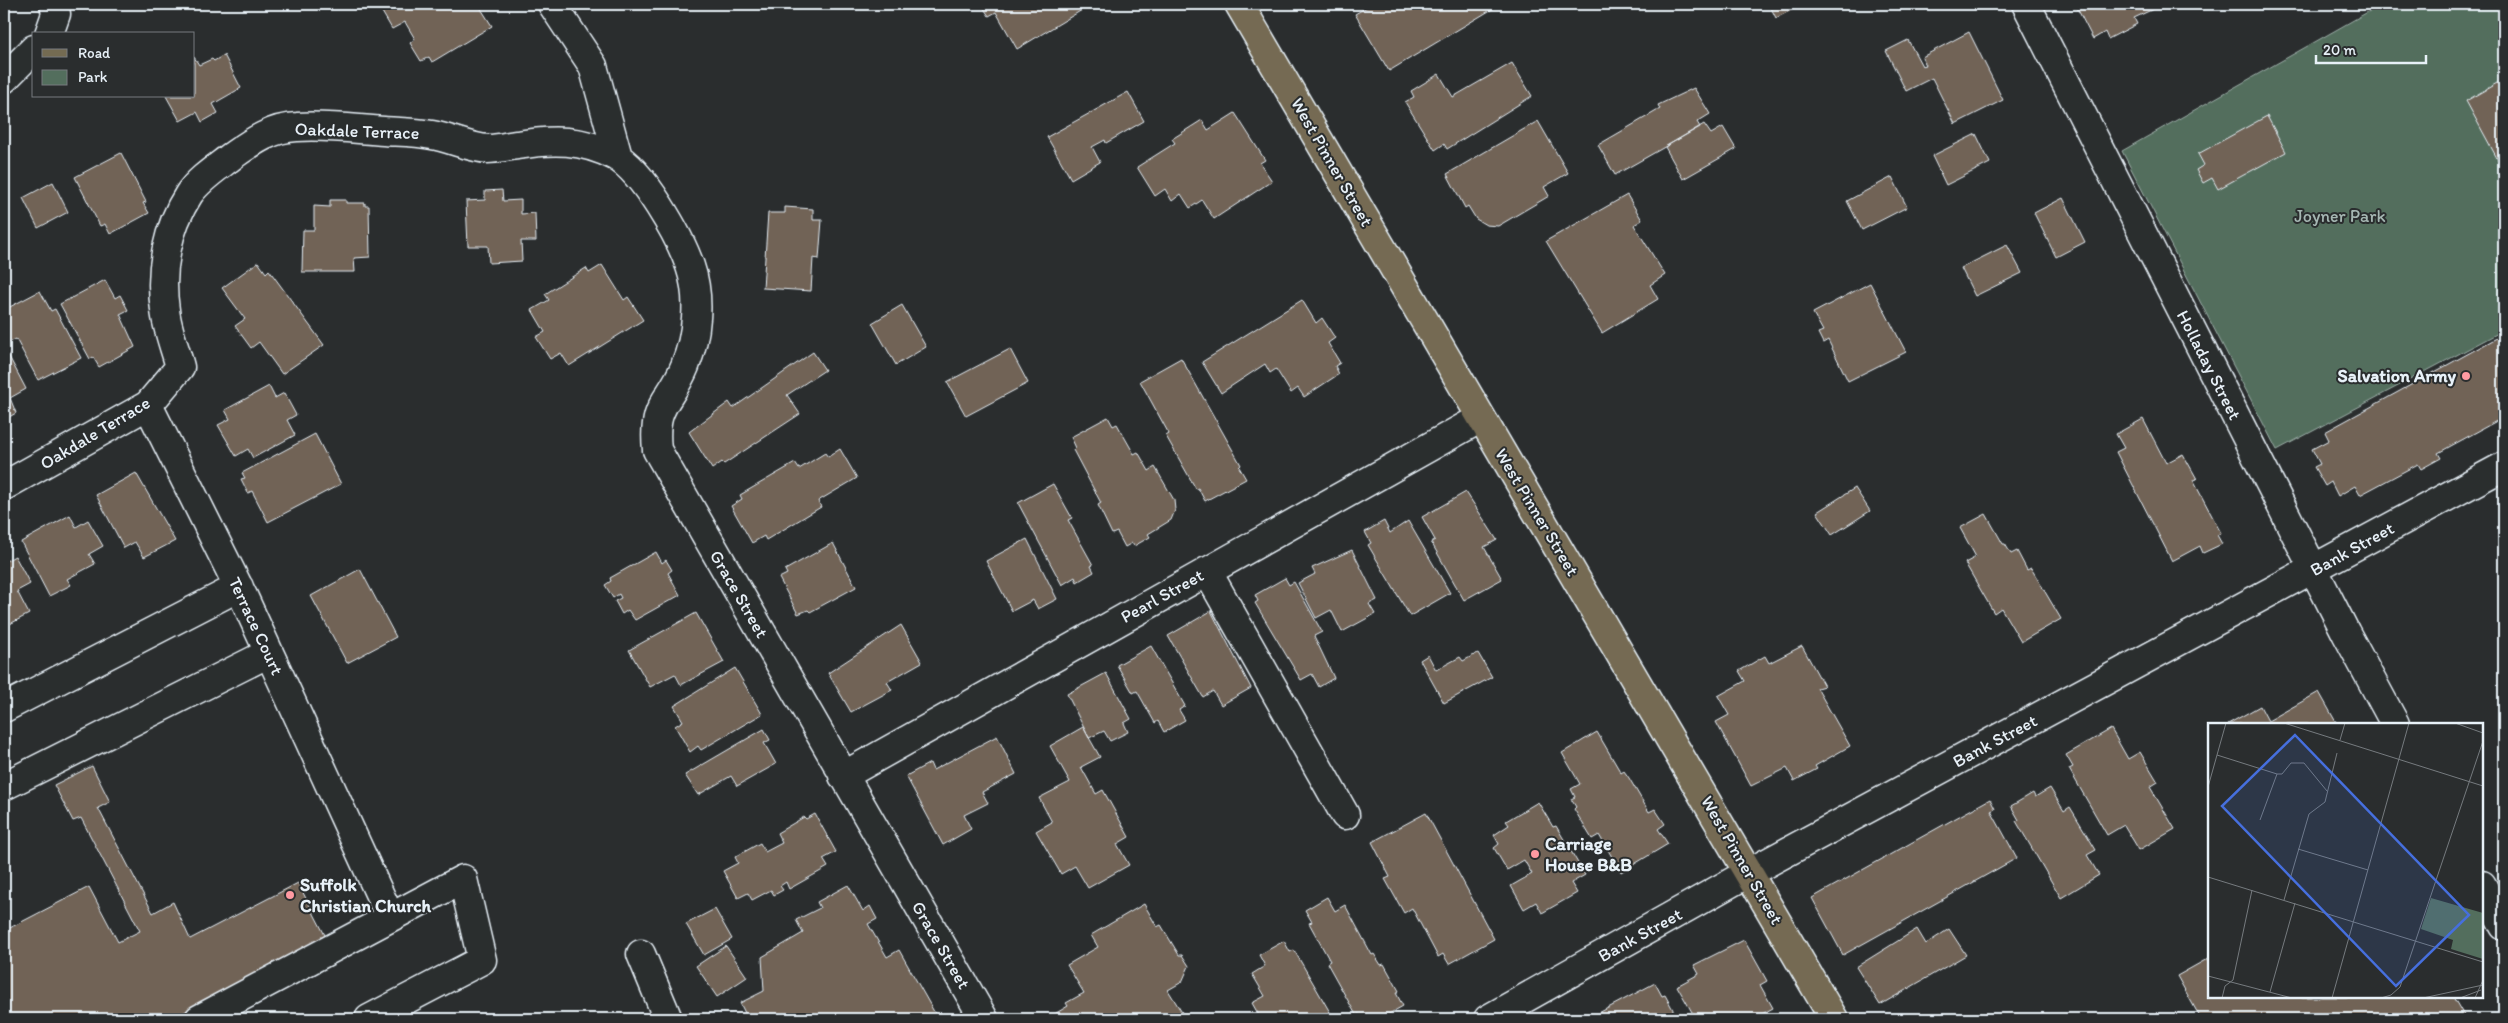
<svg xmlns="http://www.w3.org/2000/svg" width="2508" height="1023" font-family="Itim,sans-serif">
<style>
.green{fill:#536e5d;stroke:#9eb0aa}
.building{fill:#716357;stroke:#e8f1f8}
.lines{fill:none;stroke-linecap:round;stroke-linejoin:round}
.minor-casing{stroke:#e8f1f8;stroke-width:31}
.major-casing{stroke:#e8f1f8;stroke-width:31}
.minor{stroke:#2a2d2e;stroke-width:28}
.major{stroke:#746b52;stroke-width:28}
.poi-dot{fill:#ff9aa2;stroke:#2a2d2e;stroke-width:2}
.labels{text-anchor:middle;stroke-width:4;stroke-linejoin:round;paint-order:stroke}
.street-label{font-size:18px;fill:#e8f1f8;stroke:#2a2d2e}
.park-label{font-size:18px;fill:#a5b6b2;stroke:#2a2d2e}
.poi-label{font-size:18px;font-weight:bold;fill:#e8f1f8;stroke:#2a2d2e;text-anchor:start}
.inset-road{fill:none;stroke:#767b7f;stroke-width:1}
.view{fill:#466fde;fill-opacity:0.15;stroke:#466fde;stroke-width:2.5}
.inset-edge{fill:none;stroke:#e8f1f8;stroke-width:2.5}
</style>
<rect width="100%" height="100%" fill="#2a2d2e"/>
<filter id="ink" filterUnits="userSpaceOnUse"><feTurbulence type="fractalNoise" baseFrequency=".02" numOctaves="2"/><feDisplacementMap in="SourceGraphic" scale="10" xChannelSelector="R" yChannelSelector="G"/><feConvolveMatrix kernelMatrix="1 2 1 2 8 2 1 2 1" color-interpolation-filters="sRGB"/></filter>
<g filter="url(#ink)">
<path class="green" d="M2382,4H2504V330L2277,450L2122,151Z"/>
<path class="building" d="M380,4H478L492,26L432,62L429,57L421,61L410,43L415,39L405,22L392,29L378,5Z
M981,4H1092L1017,49L996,12L989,16Z
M1372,4H1492L1494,8L1389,71L1355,14Z
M1769,4H1803L1776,18Z
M2075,4H2164L2134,18L2137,24L2108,39L2105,32L2093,39Z
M1969,32L2003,100L1955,124L1932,78L1906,91L1886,51L1908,40L1922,66L1926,65L1922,57Z
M224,55L241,88L213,104L218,113L202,122L197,112L180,121L166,96H194V57L199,65L212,59L214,61Z
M1512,63L1532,96L1447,149L1444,144L1435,150L1405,102L1414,97L1411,91L1439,74L1453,97Z
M2504,79V171L2466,101Z
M1694,88L1710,114L1697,122L1700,127L1615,175L1598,145L1660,109L1658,105Z
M1128,92L1144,121L1106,143L1105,140L1092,147L1100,162L1071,179L1047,137Z
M1235,113L1265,160L1260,163L1272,181L1214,219L1202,200L1190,208L1181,194L1172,201L1165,189L1155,196L1137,167L1175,143L1172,139L1202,120L1208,130Z
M2267,116L2286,152L2218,189L2212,178L2203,183L2196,170L2204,165L2198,154Z
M1538,121L1568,173L1544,187L1549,196L1498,226L1486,225L1476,219L1468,206L1465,208L1447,174Z
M1704,124L1711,134L1723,127L1736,149L1683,179L1665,147Z
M1976,134L1990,163L1946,185L1932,156Z
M121,153L146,202L143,203L149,213L110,234L105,224L100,226L75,177Z
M1892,177L1907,207L1862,230L1847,201Z
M53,182L68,212L38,228L23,198Z
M502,190L503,201L521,200V214L535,213L536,241H521L522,261L489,263L488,246H468L466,201L485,200V191Z
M1627,195L1642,220L1634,225L1665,275L1650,285L1658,299L1602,333L1546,241Z
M2063,198L2085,242L2056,257L2034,213Z
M330,200H346V203H365V206H369L370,257L354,258L355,272H302L303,230H314V206L330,207Z
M785,207L813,209V220H822L819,259L813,258L811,291L763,288L768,213H785Z
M2007,245L2022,273L1975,296L1961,268Z
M258,262L266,273L269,270L324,345L282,374L259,342L251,348L235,326L245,319L222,288Z
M602,265L624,300L628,297L643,320L569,366L561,353L550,359L536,337L545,332L532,310L549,300L545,294L586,268L589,273Z
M105,280L115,298L120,295L128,310L120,314L135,347L99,367L93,357L90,359L60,304Z
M1870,283L1906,352L1848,381L1828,340L1823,343L1818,333L1823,331L1813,313Z
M40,291L51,311L55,309L81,358L38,380L16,339L4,345V310Z
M1302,300L1316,323L1322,318L1335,338L1328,343L1340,363L1335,366L1339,374L1304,397L1298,388L1291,393L1276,369L1270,373L1265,364L1221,393L1202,362Z
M902,305L926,347L896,365L872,323Z
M2504,334V417L2438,453L2441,458L2421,469L2418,464L2360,495L2355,486L2338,496L2331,482L2325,486L2314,467L2320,464L2312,449L2329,440L2325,432Z
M4,347L26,389L10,398L16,413L4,420Z
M1010,349L1028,383L966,416L947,382Z
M813,352L825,370L787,395L800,414L724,464L722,462L712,469L689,432L729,402L733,408Z
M1181,358L1241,465L1239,467L1246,479L1205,501L1198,488L1196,489L1166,436L1169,434L1140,381Z
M269,386L275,398L284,393L296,415L287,420L295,435L253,458L248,449L236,456L218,425L230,419L225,410Z
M1108,417L1113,426L1117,424L1134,454L1138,452L1149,471L1155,467L1174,500L1175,510L1171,520L1148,534L1150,537L1134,546L1132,543L1125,547L1117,532L1112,534L1098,505L1101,503L1073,450L1076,448L1071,437Z
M2143,419L2166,463L2183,454L2197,479L2193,480L2221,533L2217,535L2222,544L2203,553L2200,546L2172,561L2116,452L2124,448L2116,434Z
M315,434L341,484L268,522L252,491L248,493L241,479L245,478L242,473Z
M840,449L857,478L818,501L821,507L766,540L764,536L752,543L731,506L742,499L740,495L795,463L799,469L825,453L828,457Z
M136,473L175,541L144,557L135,542L124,548L96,495Z
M1053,484L1072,518L1068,520L1093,565L1091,566L1094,572L1077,582L1075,577L1062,585L1018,503Z
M1855,488L1870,511L1832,535L1817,512Z
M1466,492L1497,540L1484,547L1502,579L1464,600L1431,542L1435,540L1422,517Z
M1986,514L2003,544H2005L2011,554L2017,551L2027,570L2031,568L2061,619L2021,642L2001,608L1994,613L1965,563L1976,557L1960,528Z
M70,515L76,527L88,520L103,546L89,554L95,564L67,579L71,585L49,596L21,542Z
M1384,521L1390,533L1408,521L1450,593L1410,616L1368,545L1371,543L1365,532Z
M1027,539L1057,599L1038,609L1033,600L1012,611L986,561Z
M833,543L856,587L810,612L808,610L798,614L779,578L787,574L785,570Z
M1352,550L1377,600L1369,604L1375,614L1342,632L1331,610L1316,618L1298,583L1315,574L1312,568Z
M656,552L662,563L666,560L672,570L668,573L680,595L635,620L628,610L622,614L615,601L621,598L619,594L613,598L605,585L611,581L610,578Z
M15,556L30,584L17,591L29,614L4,627V562Z
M360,569L396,637L347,663L311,596Z
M1285,578L1289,585L1294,582L1322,632L1314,636L1334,678L1319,687L1312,674L1301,680L1255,603L1258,601L1255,595Z
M1211,611L1251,688L1221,705L1213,691L1203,697L1168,636Z
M696,613L724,662L681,685L675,674L650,687L629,650Z
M901,625L922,662L887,682L892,690L851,712L828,673Z
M1151,646L1185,706L1179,710L1185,720L1164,732L1158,721L1155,723L1137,691L1133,693L1117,665Z
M1802,646L1824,686L1817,688L1850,746L1815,766L1817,769L1794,781L1787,768L1751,786L1716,722L1729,715L1718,696L1745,681L1739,671L1765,656L1769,663Z
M1478,653L1492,677L1444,703L1420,660L1428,655L1436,670L1460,657L1463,661Z
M735,668L762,714L701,750L698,746L690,752L675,726L683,721L674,706Z
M1106,673L1131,719L1124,723L1128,732L1110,741L1104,731L1089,738L1067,694Z
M2319,692L2337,724H2228L2260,706L2268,721Z
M1083,727L1100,757L1081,767L1096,794L1103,790L1129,837L1117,844L1129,865L1088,888L1075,866L1061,874L1036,831L1052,822L1039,798L1070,782L1050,746Z
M764,729L770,740L764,743L776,764L737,786L731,776L698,795L685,775Z
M2111,729L2128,759L2140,752L2158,782L2150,787L2175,829L2139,850L2124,825L2107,835L2069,769L2073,767L2066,755Z
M1597,732L1621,773L1624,771L1629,778L1649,812L1655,809L1665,824L1658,829L1668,844L1621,872L1599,835L1592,839L1574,809L1576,807L1571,799L1575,797L1571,789L1580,784L1562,753Z
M997,736L1016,774L982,792L988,803L964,815L971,829L943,845L906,776L930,763L933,770Z
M92,766L110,802L98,808L153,913L173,902L190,939L298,883L327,939L171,1019H4V931L89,887L118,942L140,931L81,818L73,821L54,785Z
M2050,788L2064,811L2070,807L2096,850L2087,855L2099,875L2061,898L2016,821L2019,820L2011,806L2033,793L2035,797Z
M1990,799L1995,809L1991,811L2017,858L1843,955L1812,898Z
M1538,802L1553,827L1556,826L1585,875L1571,883L1577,893L1542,913L1536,902L1524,909L1511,886L1532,874L1524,860L1507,870L1494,848L1499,844L1494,835L1509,825L1506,821Z
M1426,813L1494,939L1449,964L1443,954L1438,957L1412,908L1404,913L1385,879L1390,877L1372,842Z
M815,814L836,852L823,859L828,867L789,889L786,882L780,886L783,890L774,895L771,890L752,900L748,893L738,898L723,871L738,863L735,857L760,843L765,852L782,843L777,833L804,817L806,819Z
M848,885L863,911L870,906L877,919L868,924L887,957L899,950L937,1017L934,1019H748L740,1003L764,991L762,957L803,933L796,920L820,908L817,902Z
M1327,897L1335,911L1345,905L1372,955L1374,954L1381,965L1384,964L1399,991L1396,993L1403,1006L1380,1019H1363L1359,1014L1356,1015L1327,963L1330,961L1309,923L1312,922L1305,910Z
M1144,904L1157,927L1161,925L1179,955H1182L1189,966L1182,982L1168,990L1186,1019H1051L1053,1015L1068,1006L1066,1003L1084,993L1067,965L1098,947L1091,935Z
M715,909L732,939L704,955L686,924Z
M1917,929L1926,944L1949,929L1966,955L1880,1005L1856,967Z
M1744,940L1767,981L1760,985L1773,1008L1753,1019H1696L1677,986L1699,974L1694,965Z
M1284,941L1290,952L1294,950L1331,1014L1322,1019H1261L1252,1003L1265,996L1252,974L1265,966L1259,955Z
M726,946L747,977L717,997L696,966Z
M2209,958V997H2453L2466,1019H2201L2177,976Z
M1655,983L1662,996L1665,995L1678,1019H1595L1593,1016Z"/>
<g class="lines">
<g class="minor-casing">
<path id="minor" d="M552,4L593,66L618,157
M2026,4L2346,633L2395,724
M49,34L56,14L54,4
M4,79L34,49
M148,405L244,598L390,917
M4,486L148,405L180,367C175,348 167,329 165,310C159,271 167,228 189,194C199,179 218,167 232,156C252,142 271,128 297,127C326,125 355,129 384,131C400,132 416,132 432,135C450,138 470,148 488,149C497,149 508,146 517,145C553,139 582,139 615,156C643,171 680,237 690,266C701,298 697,336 685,366C670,403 652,403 657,450L984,1019
M1207,571L1345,815
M4,708L239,587
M843,776L1481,418
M4,786L269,653
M2482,885L2504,926
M641,954L668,1019
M199,1019L463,879L482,960L369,1019
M1488,1019L1750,872L2504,466"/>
</g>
<g class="major-casing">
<path id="major" d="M1239,4L1834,1019"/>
</g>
<use href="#minor" class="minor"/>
<use href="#major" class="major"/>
</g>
</g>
<g class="poi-dot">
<circle cx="2466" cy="376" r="5"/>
<circle cx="1535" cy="854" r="5"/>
<circle cx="290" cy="895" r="5"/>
</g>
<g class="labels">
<g class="street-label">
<text transform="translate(357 131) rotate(2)" y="6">Oakdale Terrace</text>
<text transform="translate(1332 162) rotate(60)" y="6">West Pinner Street</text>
<text transform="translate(2209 365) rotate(63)" y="6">Holladay Street</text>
<text transform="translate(95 433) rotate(-31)" y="6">Oakdale Terrace</text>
<text transform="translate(1537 512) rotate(59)" y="6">West Pinner Street</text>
<text transform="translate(2352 549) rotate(-29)" y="6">Bank Street</text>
<text transform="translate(739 594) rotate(60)" y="6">Grace Street</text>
<text transform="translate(1162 596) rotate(-29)" y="6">Pearl Street</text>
<text transform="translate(256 626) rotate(65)" y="6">Terrace Court</text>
<text transform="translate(1995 741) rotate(-28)" y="6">Bank Street</text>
<text transform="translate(1742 860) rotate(60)" y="6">West Pinner Street</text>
<text transform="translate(1640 935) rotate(-29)" y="6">Bank Street</text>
<text transform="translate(941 945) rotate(60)" y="6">Grace Street</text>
</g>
<g class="park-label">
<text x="2340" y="222">Joyner Park</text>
</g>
<g class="poi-label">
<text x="2456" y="382" text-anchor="end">Salvation Army</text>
<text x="1545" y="850">Carriage<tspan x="1545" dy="21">House B&amp;B</tspan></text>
<text x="300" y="891">Suffolk<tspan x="300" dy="21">Christian Church</tspan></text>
</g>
</g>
<g transform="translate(2208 723)">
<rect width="275" height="275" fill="#2a2d2e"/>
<path d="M223,175L275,190V236L243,226L245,217L213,206Z" fill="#536e5d"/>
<path class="inset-road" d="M76,0L275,63M247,0L275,10M132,17L137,0M9,32L69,51H74L83,40H96L119,68M0,64L18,0M52,97L69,51M90,126L160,147M0,154L275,239M76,177L101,91L117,79L129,30M0,253L84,275M62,269L87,180M14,275L17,263L25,257L44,167M124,275L201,0M173,275L183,272L192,264L275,18M215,275L275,262M252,275L273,267M267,275L275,257"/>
<path class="view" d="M87,12L261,192L188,263L14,83Z"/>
<rect width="275" height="275" class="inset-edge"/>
</g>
<rect width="2508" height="1023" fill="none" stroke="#2a2d2e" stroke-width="20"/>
<rect x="10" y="10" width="2488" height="1003" fill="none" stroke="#e8f1f8" stroke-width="2" filter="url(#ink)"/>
<rect x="32" y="32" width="162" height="65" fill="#2a2d2e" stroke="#767b7f"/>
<rect x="42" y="49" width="25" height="8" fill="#746b52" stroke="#767b7f"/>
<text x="78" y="58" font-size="15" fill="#e8f1f8">Road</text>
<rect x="42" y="70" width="25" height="15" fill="#536e5d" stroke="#767b7f"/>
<text x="78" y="82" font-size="15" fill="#e8f1f8">Park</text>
<path d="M2316 55v8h110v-8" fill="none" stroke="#e8f1f8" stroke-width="2.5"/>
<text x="2323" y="55" font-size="15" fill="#e8f1f8" stroke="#2a2d2e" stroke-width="4" paint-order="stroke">20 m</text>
</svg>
